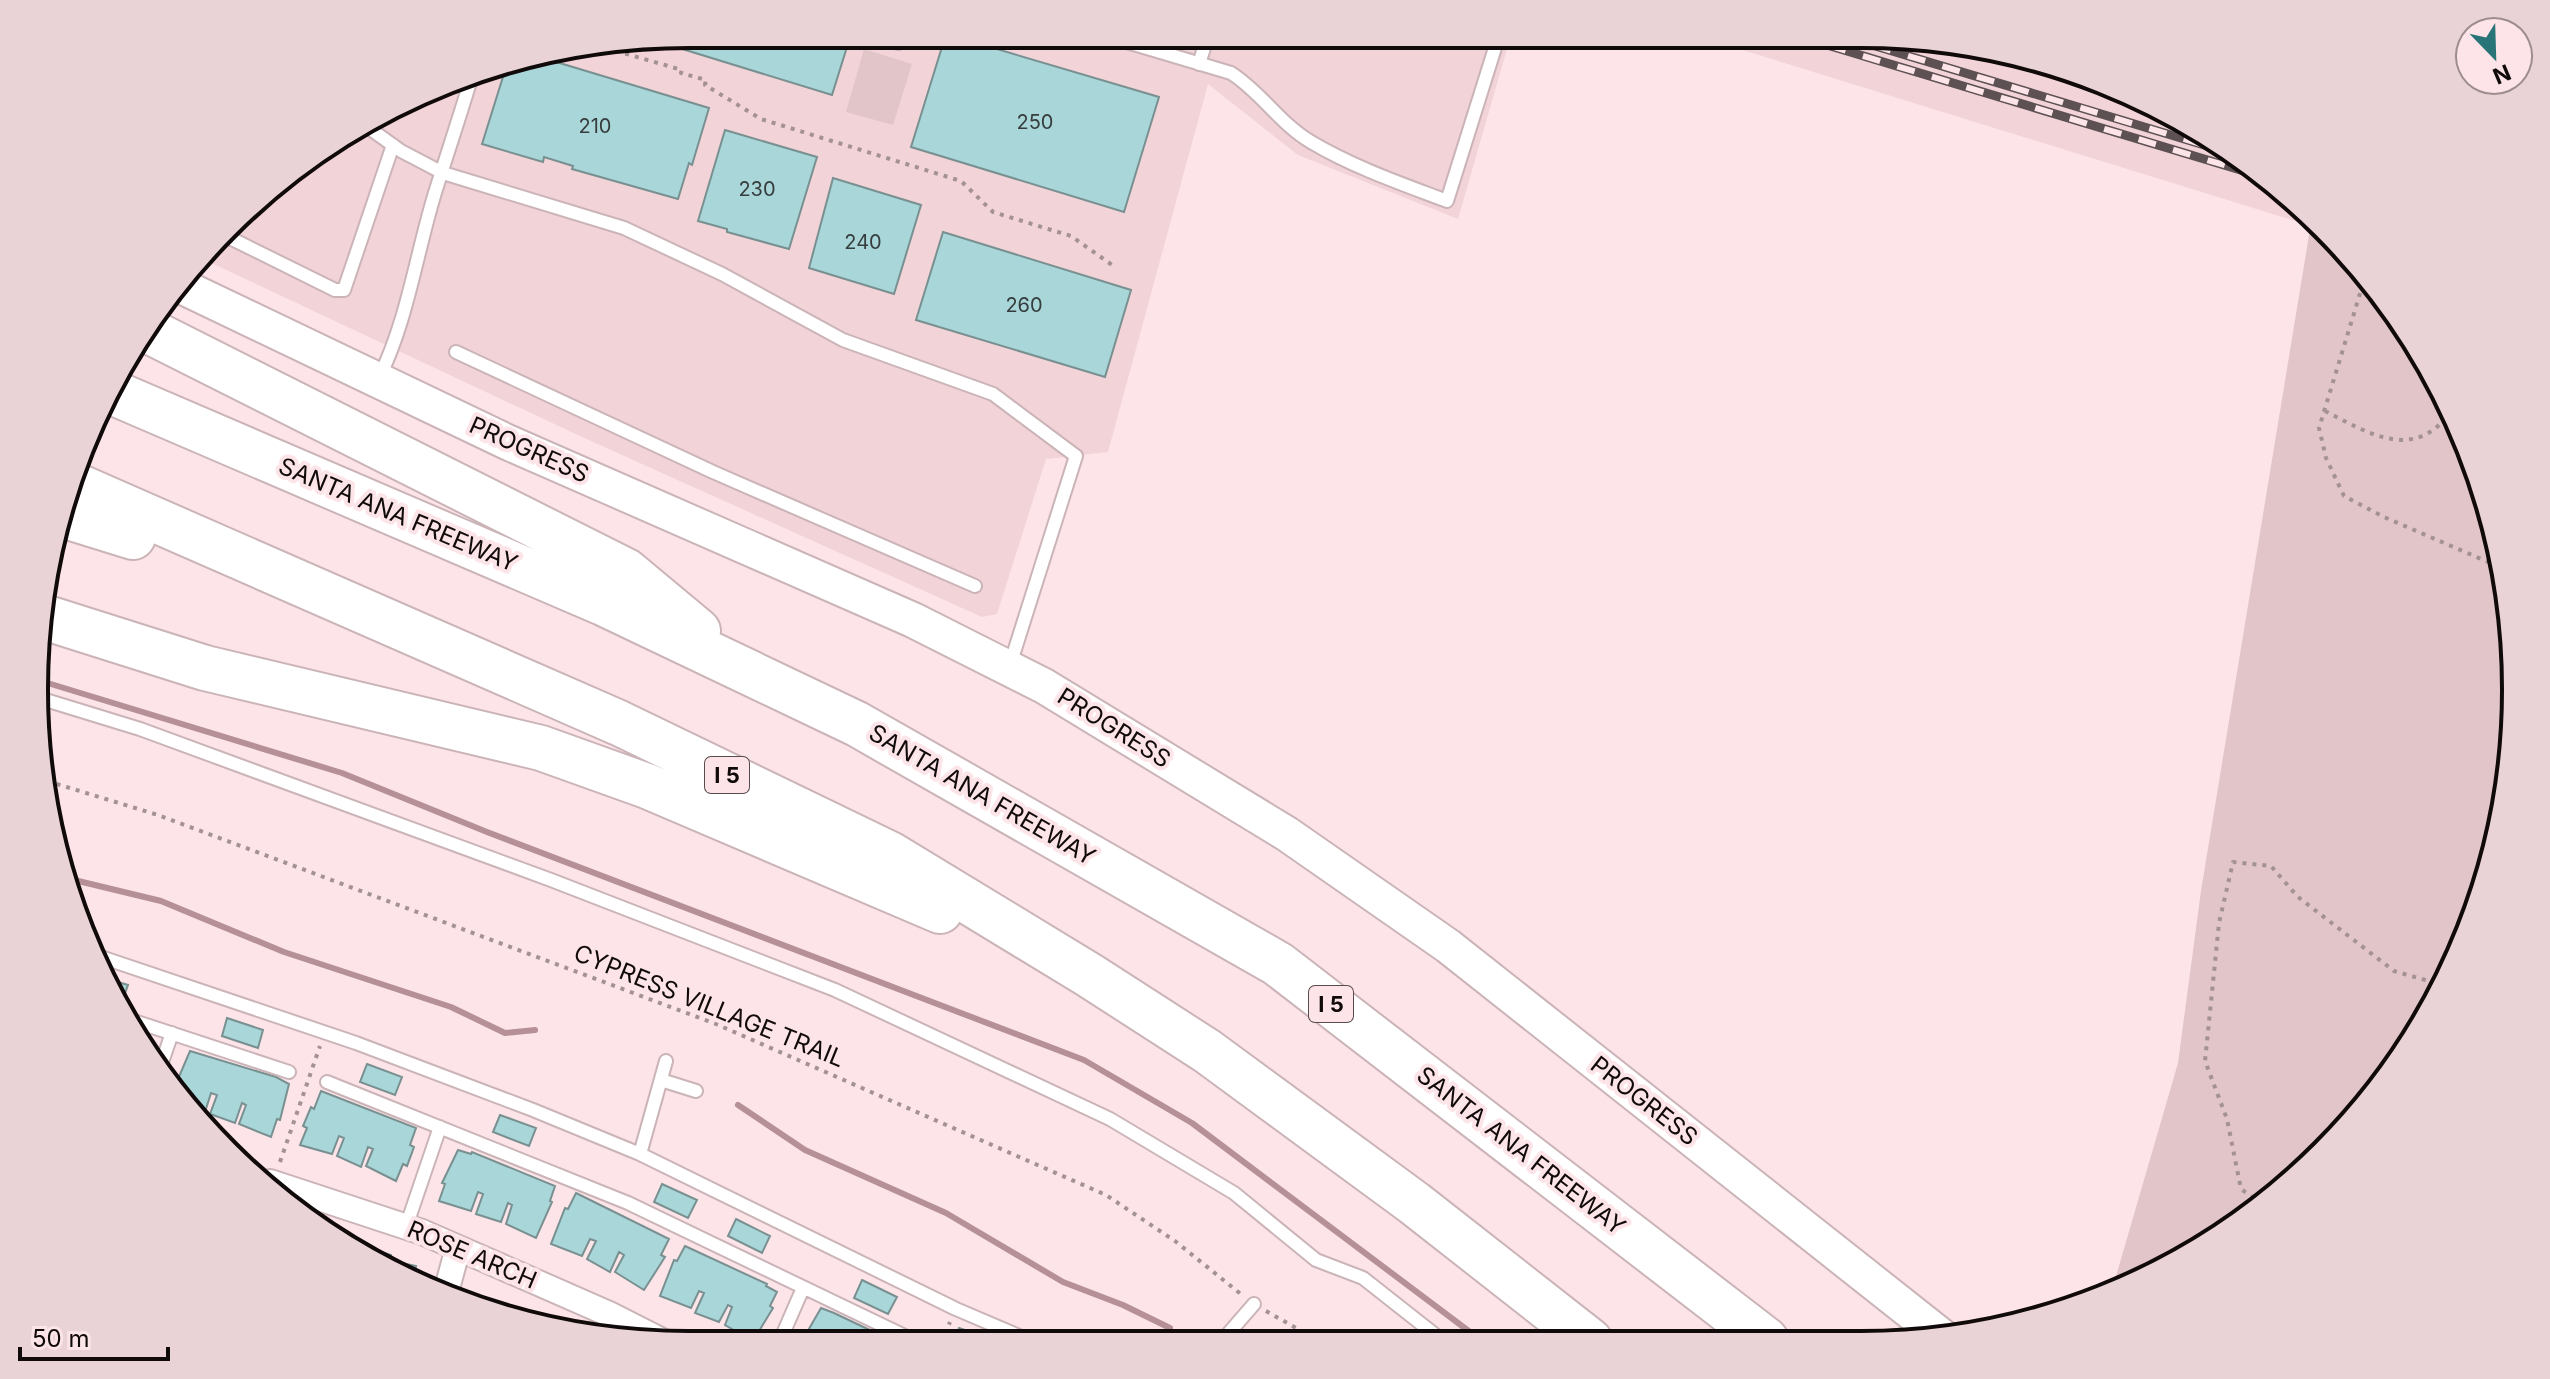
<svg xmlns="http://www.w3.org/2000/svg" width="2550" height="1379" font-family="Inter,sans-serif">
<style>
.built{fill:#f2d3d8}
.green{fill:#e1c5c9}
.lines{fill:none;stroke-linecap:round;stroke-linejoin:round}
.stream{stroke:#b69097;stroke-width:6}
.building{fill:#a9d6d8;stroke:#799091;stroke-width:2}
.lane-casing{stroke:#cbb4b8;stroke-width:16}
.street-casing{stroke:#cbb4b8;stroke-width:28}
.secondary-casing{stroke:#cbb4b8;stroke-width:38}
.highway-casing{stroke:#cbb4b8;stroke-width:48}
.path{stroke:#a39194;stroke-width:4;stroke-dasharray:4 6;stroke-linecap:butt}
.lane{stroke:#fff;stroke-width:12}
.street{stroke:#fff;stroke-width:24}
.secondary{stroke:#fff;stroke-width:34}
.highway{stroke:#fff;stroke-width:44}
.rail-casing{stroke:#5d5153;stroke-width:9}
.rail{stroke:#fce4e8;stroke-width:6;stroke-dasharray:18;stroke-linecap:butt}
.labels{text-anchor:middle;stroke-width:8;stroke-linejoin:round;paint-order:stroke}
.number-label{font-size:20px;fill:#373d3e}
.shield{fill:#fce4e8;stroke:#584b4d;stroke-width:2}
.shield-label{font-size:22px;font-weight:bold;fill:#110a0b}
.street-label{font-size:24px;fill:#110a0b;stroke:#fce4e8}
.rim{fill:none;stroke:#110a0b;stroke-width:4}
</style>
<rect width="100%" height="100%" fill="#fce4e8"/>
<path class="built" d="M690,34L1511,35L1458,219L1298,155L1208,84L1108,452L1046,459L997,614L982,617L582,437L205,260L290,170L478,69Z
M1694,35H1903L1998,51L2070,73L2188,122L2292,196L2324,230Z"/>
<path class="green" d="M864,49L912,64L893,125L846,112Z
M2312,217L2380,290L2448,399L2494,519L2515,646L2510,775L2481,900L2428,1017L2324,1153L2224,1235L2112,1290L2178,1063L2201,891Z"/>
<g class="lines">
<path class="stream" d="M41,681L342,773L487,832L1084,1060L1192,1123L1482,1341
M70,879L161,901L284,952L451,1007L505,1033L535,1030
M738,1105L805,1150L946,1213L1063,1282L1123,1305L1170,1328"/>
</g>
<path class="building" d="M690,34H851L832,95L653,40Z
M946,34L1159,97L1124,212L911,147Z
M543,58L709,108L692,165L689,163L678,199L572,169L573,166L544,157L543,162L482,144L507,64Z
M725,130L817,157L789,249L727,232V229L698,221Z
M833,178L921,205L894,294L809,268Z
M943,232L1131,290L1105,377L916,320Z
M108,979L128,985L122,1002Z
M227,1018L263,1030L258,1048L222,1036Z
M190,1051L276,1077L289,1084L280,1120L277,1119L271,1137L239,1124L246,1105L242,1103L235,1123L210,1114L217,1095L211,1093L205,1112L190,1107L189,1110L175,1086Z
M367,1064L402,1077L395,1095L360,1082Z
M321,1091L416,1128L410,1145L414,1147L407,1166L403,1164L396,1181L366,1166L373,1149L368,1147L361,1167L337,1156L344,1138L339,1136L332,1154L300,1145L307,1128L303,1126L311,1107L314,1109Z
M500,1115L536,1128L529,1146L493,1132Z
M458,1150L471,1154L472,1152L555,1186L550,1201L552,1202L536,1238L506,1224L512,1205L508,1203L501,1222L476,1214L483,1194L478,1192L471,1211L439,1201L445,1184L442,1183Z
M662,1184L697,1200L688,1218L654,1202Z
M576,1193L669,1239L661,1255L665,1257L644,1290L615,1272L624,1255L619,1252L610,1272L587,1259L596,1241L590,1239L582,1256L551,1244L565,1208L568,1209Z
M736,1219L770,1236L762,1253L728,1236Z
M685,1246L767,1284L766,1286L777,1292L770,1306L773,1308L753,1341L725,1325L732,1307L728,1305L719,1322L695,1313L704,1293L699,1291L691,1308L660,1296L674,1260L677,1261Z
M369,1248L391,1255L392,1261L416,1266L413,1279L357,1253L364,1255Z
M862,1280L897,1297L888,1314L854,1298Z
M821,1308L834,1313L897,1343H805L802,1341Z
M959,1328L1000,1342L954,1343Z"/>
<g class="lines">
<g class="lane-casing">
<path id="lane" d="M1100,34L1231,73C1261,92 1280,124 1311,142C1353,167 1402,184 1447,201L1499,35
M898,43L901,34
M1199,64L1208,35
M369,128L401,151L443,173L624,228L722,274L843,340L993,394L1076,456L1010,665
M228,237L335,290H344L393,145
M456,352L713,472L975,586
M379,378C407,321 416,256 434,196C447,154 461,113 473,72
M39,698L140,729L551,880L835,990L1110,1119L1234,1193L1316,1260L1363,1278L1443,1341
M92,954L356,1043L533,1110L640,1154L956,1309L1033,1342
M134,1021L289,1072
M161,1065L172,1033
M661,1080L696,1091
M327,1082L628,1203L915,1341
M640,1154L666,1061
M406,1227L440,1127
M1221,1342L1254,1304
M779,1343L803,1288"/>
</g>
<g class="street-casing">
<path id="street" d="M270,1182L422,1232L609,1314L668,1344
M446,1292L458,1248"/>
</g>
<g class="secondary-casing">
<path id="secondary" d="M181,286L507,442L913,620L1044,686L1287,834L1448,946L1945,1339"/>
</g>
<g class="highway-casing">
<path id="highway" d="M143,328L626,571L698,631
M114,393L603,603L857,724L1278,964L1766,1340
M73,484L619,723L890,854L1089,975L1207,1051L1414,1203L1590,1341
M59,514L133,537
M47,618L205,668L541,748L647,786L940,911"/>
</g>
<path class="path" d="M606,48L682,70L681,73L706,80L705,85L761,119L961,181L993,212L1071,236L1115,267
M2366,274L2319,428L2326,458L2344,496L2384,517L2502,568
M2325,411C2370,434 2415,463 2452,410
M47,781L158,815L716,1024L1106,1195L1175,1241L1242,1295
M280,1162L320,1046
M2262,1204L2241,1189L2227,1119L2205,1061L2219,923L2233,862L2271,866L2298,897L2394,971L2443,985
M1266,1311L1319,1341
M941,1343L950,1322"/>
<use href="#lane" class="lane"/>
<use href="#street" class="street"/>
<use href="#secondary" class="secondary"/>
<use href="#highway" class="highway"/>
<g class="rail-casing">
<path id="rail" d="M1794,35L2267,178
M1839,35L2234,154"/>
</g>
<use href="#rail" class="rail"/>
</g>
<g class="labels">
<g class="number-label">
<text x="1035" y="129">250</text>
<text x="595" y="133">210</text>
<text x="757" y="196">230</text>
<text x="863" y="249">240</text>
<text x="1024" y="312">260</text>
</g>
<g class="shield">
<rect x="705" y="757" width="44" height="36" rx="6"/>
<rect x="1309" y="986" width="44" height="36" rx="6"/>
</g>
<g class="shield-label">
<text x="727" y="783">I 5</text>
<text x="1331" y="1012">I 5</text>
</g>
<g class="street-label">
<text transform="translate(529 450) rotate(24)" y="8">PROGRESS</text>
<text transform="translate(398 515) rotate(23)" y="8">SANTA ANA FREEWAY</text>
<text transform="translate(1114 728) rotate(32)" y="8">PROGRESS</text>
<text transform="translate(982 795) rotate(30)" y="8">SANTA ANA FREEWAY</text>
<text transform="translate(709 1006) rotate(22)" y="8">CYPRESS VILLAGE TRAIL</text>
<text transform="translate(1644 1101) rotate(38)" y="8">PROGRESS</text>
<text transform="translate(1521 1151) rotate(38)" y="8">SANTA ANA FREEWAY</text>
<text transform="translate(472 1255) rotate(23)" y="8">ROSE ARCH</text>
</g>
</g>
<path d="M0 0H2550V1379H0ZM689 48H1861A641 641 0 0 1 2502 689V690A641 641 0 0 1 1861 1331H689A641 641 0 0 1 48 690V689A641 641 0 0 1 689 48Z" fill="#e9d3d6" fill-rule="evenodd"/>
<path class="rim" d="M689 48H1861A641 641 0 0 1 2502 689V690A641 641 0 0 1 1861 1331H689A641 641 0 0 1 48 690V689A641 641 0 0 1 689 48Z"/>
<g transform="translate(2494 56) rotate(157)"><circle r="38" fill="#fce4e8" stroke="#9e8d90" stroke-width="2"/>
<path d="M0-6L14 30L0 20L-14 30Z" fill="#297477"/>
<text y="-12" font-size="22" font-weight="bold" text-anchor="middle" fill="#110a0b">N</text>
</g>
<path d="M20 1347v12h148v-12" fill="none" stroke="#110a0b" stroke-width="4"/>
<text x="32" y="1347" font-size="24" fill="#110a0b" stroke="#fce4e8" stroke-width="6" paint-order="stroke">50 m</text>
</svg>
